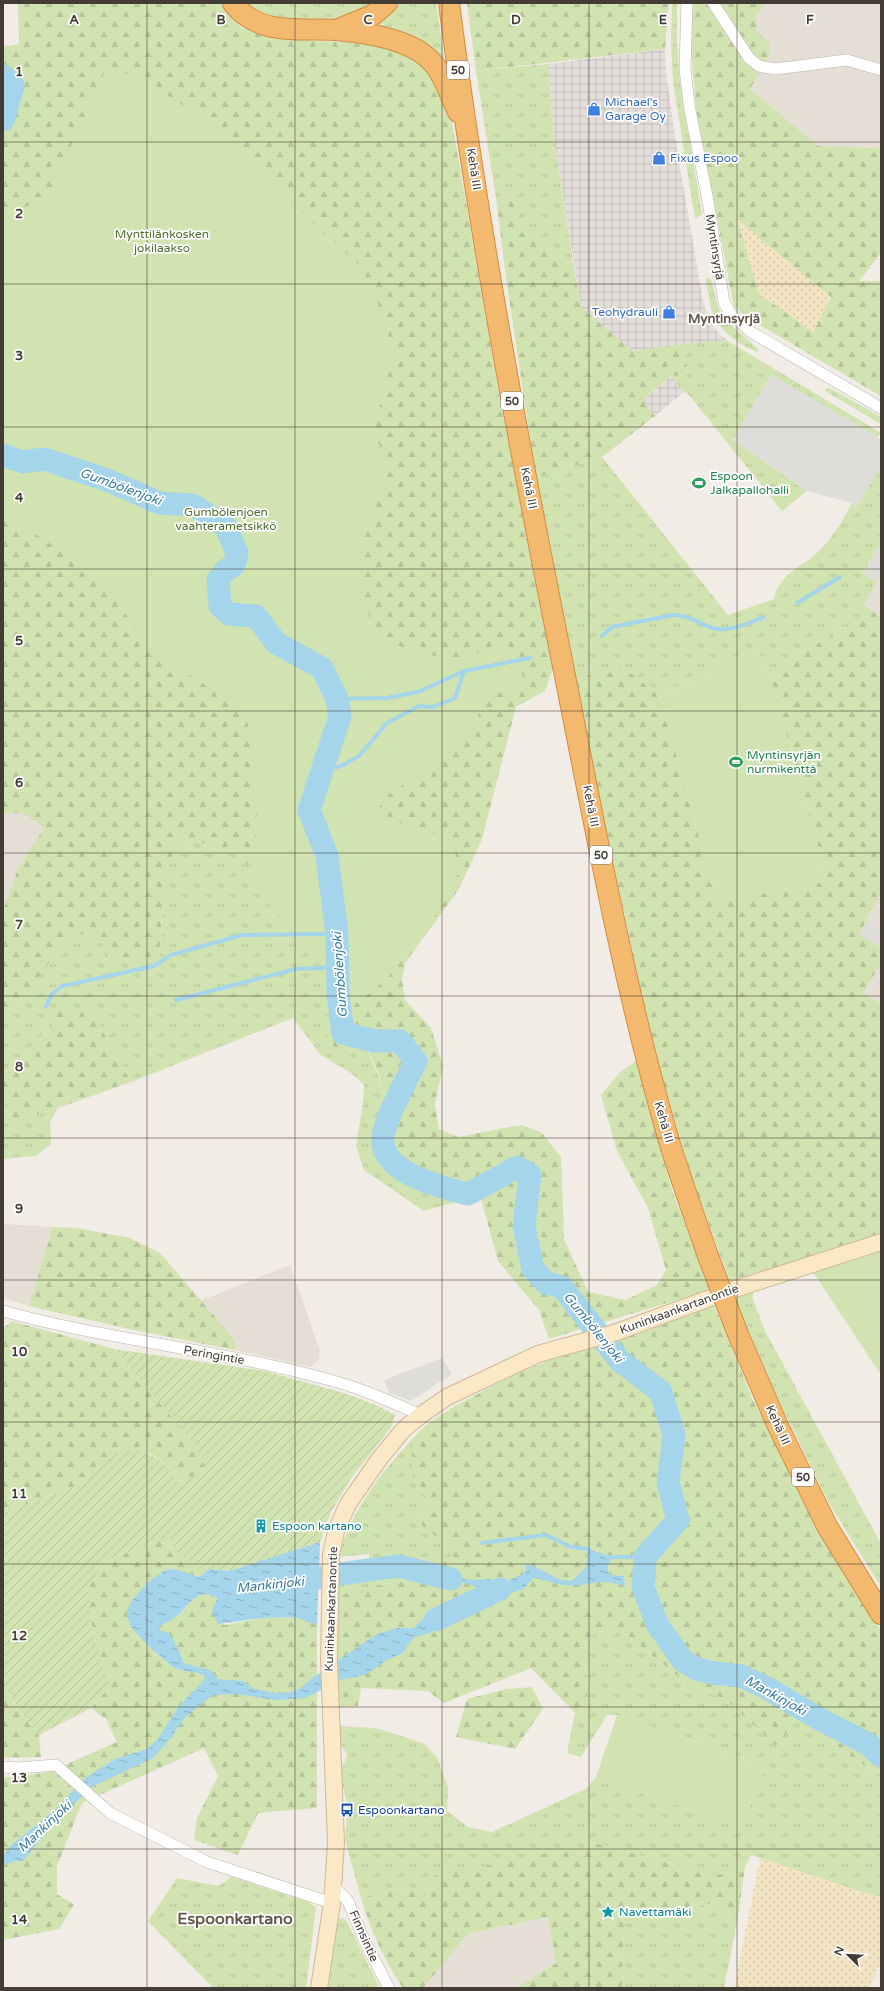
<svg xmlns="http://www.w3.org/2000/svg" width="884" height="1991" font-family="'Varela Round',sans-serif">
<style>
.residential{fill:#e5ded4}
.industrial{fill:url(#industrial-grid)}
.grass{fill:url(#grass-tufts)}
.forest{fill:url(#forest-firs)}
.sand{fill:url(#sand-dots)}
.park{fill:#d1e3b1}
.garden{fill:url(#garden-furrows)}
.parking{fill:#dfddda}
.water{fill:url(#water-ripples)}
.lines{fill:none;stroke-linecap:round;stroke-linejoin:round}
.stream{stroke:#a5d5ea;stroke-width:4}
.river{stroke:#a5d5ea;stroke-width:23}
.street-casing{stroke:#bfb6ac;stroke-width:12}
.secondary-casing{stroke:#ceba98;stroke-width:18}
.highway-casing{stroke:#d18d40;stroke-width:22}
.street{stroke:#fff;stroke-width:11}
.secondary{stroke:#fae8c6;stroke-width:16}
.highway{stroke:#f3b96f;stroke-width:20}
.highway-bridge-casing{stroke:#d18d40;stroke-width:22;stroke-linecap:butt}
.highway-bridge{stroke:#f3b96f;stroke-width:20}
.grid{fill:none;stroke:#433c35;stroke-width:1;stroke-opacity:0.55}
.labels{text-anchor:middle;stroke-width:3.5;stroke-linejoin:round;paint-order:stroke}
.shield{fill:#fff;stroke:#7b7672;stroke-width:1}
.shield-label{font-size:11px;font-weight:bold;fill:#433c35}
.shop-label{font-size:12px;fill:#366cbe;stroke:#fff;text-anchor:start}
.street-label{font-size:12px;fill:#433c35;stroke:#fff}
.park-label{font-size:12px;fill:#4d702d;stroke:#fff}
.leisure-label{font-size:12px;fill:#27864d;stroke:#fff;text-anchor:start}
.culture-label{font-size:12px;fill:#0d838f;stroke:#fff;text-anchor:start}
.transit-label{font-size:12px;fill:#164399;stroke:#fff;text-anchor:start}
.neighbourhood-label{font-size:13px;font-weight:bold;fill:#65594d;stroke:#fff}
.water-label{font-size:13px;font-style:italic;fill:#357d9f;stroke:#fff}
.district-label{font-size:16px;font-weight:bold;fill:#65594d;stroke:#fff}
.grid-label{font-size:13px;text-anchor:middle;font-weight:bold;fill:#433c35;stroke:#fff;stroke-width:3.5;stroke-linejoin:round;paint-order:stroke}
</style>
<defs>
<pattern id="industrial-grid" width="8" height="8" patternUnits="userSpaceOnUse"><rect width="8" height="8" fill="#e3deda"/><path d="M0 4h8M4 0v8" fill="none" stroke="#c4bfbc"/></pattern>
<pattern id="grass-tufts" width="24" height="20" patternUnits="userSpaceOnUse"><rect width="24" height="20" fill="#d1e3b1"/><path d="M3 7l-1-3M5 7V3M7 7l1-3M15 17l-1-3M17 17v-4M19 17l1-3" fill="none" stroke="#b5c499"/></pattern>
<pattern id="forest-firs" width="22" height="20" patternUnits="userSpaceOnUse"><rect width="22" height="20" fill="#d1e3b1"/><path d="M5 1l3.5 6h-7zM16 11l3.5 6h-7z" fill="#b5c499"/></pattern>
<pattern id="sand-dots" width="8" height="8" patternUnits="userSpaceOnUse"><rect width="8" height="8" fill="#f3e4c3"/><path d="M2 2h.1M6 6h.1" fill="none" stroke="#d2c4a8" stroke-width="1.8" stroke-linecap="round"/></pattern>
<pattern id="garden-furrows" width="10" height="10" patternUnits="userSpaceOnUse"><rect width="10" height="10" fill="#d1e3b1"/><path d="M-1 1l2-2M0 10L10 0M9 11l2-2" fill="none" stroke="#b5c499"/></pattern>
<pattern id="water-ripples" width="26" height="14" patternUnits="userSpaceOnUse"><rect width="26" height="14" fill="#a5d5ea"/><path d="M2 4q2-2 4 0t4 0M15 11q2-2 4 0t4 0" fill="none" stroke="#88aebe"/></pattern>
</defs>
<rect width="100%" height="100%" fill="#f1ece5"/>
<path class="residential" d="M694,3H881V148L818,146L690,39Z
M877,582L881,584V617L864,605Z
M23,813L44,828L18,869L3,910V814Z
M881,893V947L862,928Z
M881,963V1003L863,993Z
M3,1224L53,1227L29,1306L3,1298Z
M290,1265L320,1351L319,1359L311,1367L235,1350V1340L200,1301Z
M548,1917L556,1963L516,1988H423L468,1934Z"/>
<path class="industrial" d="M665,49L666,72L676,144L703,302L708,317L715,329L726,340L633,351L581,307L554,137L548,64Z
M671,376L684,392L655,416L642,400Z"/>
<path class="grass" d="M247,3H375C364,8 353,14 341,19C320,26 263,21 247,3Z
M397,3H436L446,69L359,29L393,8Z
M672,3H677V43L680,83L702,214L695,219L673,82L671,42Z
M548,64L554,137L574,268L527,231L513,195L496,198L476,71Z
M707,277L711,280L719,310L725,319L758,349V352C740,346 718,330 712,312C709,302 708,291 706,281Z
M726,340L881,433L877,437L771,375L733,440L807,491L782,511L690,396L684,392L671,376L688,375L684,344Z
M827,388L833,390L881,417V424L825,391Z
M602,457L728,615L774,599C780,572 802,568 820,550C833,537 843,520 852,503L857,507L881,465V543L863,573L877,582L864,605L874,612L797,655L792,667L771,680L766,660L751,649L660,695L621,666L574,680L536,478Z
M181,838L236,852L322,942L342,984L343,1020L366,1046L383,1088L389,1134L415,1170L458,1188L480,1195L424,1211L364,1170L356,1146L363,1103L364,1085L351,1073L321,1055L293,1018L131,1082L94,1015L52,1026L3,1074V1023L74,930L102,942L159,959L165,872Z
M3,1095L13,1121L58,1108L50,1122L51,1144L36,1156L3,1159Z
M753,1291V1300L764,1329L881,1544V1587L829,1503L779,1401L734,1296Z
M420,1431L413,1446L419,1490L428,1498L427,1508L421,1516L451,1543L450,1561L416,1558L406,1579L334,1596L341,1583L372,1580L369,1554L338,1557C354,1505 383,1470 420,1431Z
M620,1630L684,1681L728,1701L776,1746L787,1734L798,1713L823,1725L838,1748L871,1770L881,1774V1896H874L751,1855L745,1867L731,1872L715,1875L598,1844L424,1896L404,1887L361,1898L345,1839L348,1807L339,1772L344,1764L347,1754L337,1739L336,1726L376,1728L423,1743L437,1757L448,1787L447,1811L468,1827L492,1832L586,1789L596,1777L742,1827L765,1765L617,1715H607L581,1757L567,1753L575,1713L585,1710L589,1685L580,1650L595,1632Z
M232,1877L309,1902L316,1908L306,1988H213L148,1921L177,1878L218,1886Z
M712,1903L738,1917L724,1988H622L624,1924Z
M341,1918L346,1920L380,1988H326L337,1921Z"/>
<path class="forest" d="M18,3H220L241,28L280,39L363,43L413,56L438,84L452,122L501,405L553,669L545,691L516,707L482,839L459,889L405,963L402,980L405,1000L431,1028L443,1066L435,1103L439,1129L458,1137L521,1125L541,1132L561,1157L564,1239L588,1292L625,1300L657,1285L666,1270L648,1208L617,1151L601,1095L620,1072L636,1061L672,1190L710,1290L549,1339L539,1310L498,1261L480,1195C459,1189 408,1173 396,1155C385,1138 387,1109 383,1089C380,1075 372,1060 367,1046L340,1054L326,1036L343,1020L342,984L322,942L236,852L181,838L165,872L159,959L107,963L102,942L74,931L3,1023V910L18,869L44,828L23,813L3,814V47L19,44Z
M467,3H669L665,49L476,71Z
M694,3H767L764,4L756,16L757,32L770,43V54L750,89L818,146L881,148V253L859,281H881V396L758,324L734,307L696,109L690,39Z
M513,195L527,231L574,268L581,307L633,351L684,344L688,375L671,376L642,400L655,416L602,457L536,478L506,278L496,198Z
M874,612L881,617V893L859,934L881,947V963L863,993L881,1003V1233L730,1281L692,1178L651,1039L574,680L621,666L660,695L717,902L828,881L771,680L792,667L797,655Z
M60,1008L94,1015L131,1082L58,1108L13,1121L3,1095V1074L52,1026Z
M53,1227L77,1228L130,1238L160,1253L235,1340V1350L129,1329L29,1306Z
M713,1302L752,1398L789,1471L862,1601L881,1630V1774L871,1770L838,1748L823,1725L798,1713L787,1734L776,1746L728,1701L684,1681L620,1630L595,1632L580,1650L589,1685L585,1710L575,1713L531,1668L444,1703L428,1691L361,1688L358,1706L339,1707L334,1596L406,1579L416,1558L450,1561L451,1543L423,1530L421,1516L427,1508L428,1498C425,1496 421,1493 419,1490C410,1476 408,1442 421,1430C436,1416 456,1405 474,1396C549,1354 632,1330 713,1302Z
M11,1321L114,1349L196,1446L207,1469L178,1483C170,1468 162,1460 148,1452L92,1472L85,1483L3,1513V1329Z
M170,1536C180,1558 187,1561 209,1569L199,1577L170,1569L161,1572L133,1601L132,1628L161,1658L183,1667L182,1657L160,1630L158,1626C165,1623 173,1620 178,1615C188,1606 200,1585 217,1599L214,1607L224,1625L262,1618L296,1617L317,1625V1808L258,1813L238,1855L194,1840L197,1818L218,1776L204,1748L82,1803L57,1866V1894L74,1905L59,1929L3,1940V1778L49,1772L117,1742L106,1719L91,1708L110,1686L92,1631L88,1586L105,1561Z
M3,1683L18,1709L39,1735L41,1757L3,1758Z
M532,1687L543,1709L515,1749L456,1737L467,1699L507,1689Z
M598,1844L715,1875L731,1872L745,1867L738,1917L712,1903L624,1924L622,1988H516L556,1963L548,1917L468,1934L423,1988H403C384,1960 371,1931 361,1898L404,1887L424,1896L434,1876Z"/>
<path class="sand" d="M737,219L831,297L813,332L759,294Z
M760,1858L874,1896H881V1963L869,1988H734Z"/>
<path class="park" d="M106,64L156,88L195,113L361,267L377,300L394,351L373,432L390,468L363,541L365,599L373,631L390,643L424,654L454,659L492,650L516,647L526,691L497,693L481,706L475,725L465,745L389,794L379,808L385,820L415,826L440,835L455,850L458,874L432,922L406,955L387,979L354,1005L246,877L255,856L257,810L246,709L189,675L145,639L96,576L30,530L3,516V211L52,201L59,170L101,85Z
M751,649L766,660L828,881L717,902L660,695Z
M881,1251V1375L813,1272Z
M617,1715L765,1765L742,1827L596,1777Z"/>
<path class="garden" d="M114,1349L265,1371L347,1394L378,1406L395,1415L392,1426L351,1478L331,1512L320,1542L229,1571L209,1569L188,1561L176,1550L170,1536L105,1561L88,1586L92,1631L110,1686L91,1708L39,1735L18,1709L3,1683V1513L85,1483C90,1474 97,1464 105,1459C136,1441 163,1454 178,1483L206,1469L196,1446Z"/>
<path class="parking" d="M771,375L881,439V465L857,507L852,503L807,491L733,440Z
M881,543V584L863,574Z
M866,922L881,930V947L859,935Z
M442,1358L452,1374L411,1401L389,1393L384,1380Z"/>
<path class="water" d="M320,1542L317,1625L295,1617L262,1618L218,1624L212,1611L217,1599C200,1585 188,1606 178,1615C173,1620 165,1623 159,1626L160,1630L170,1634L182,1657L183,1663L210,1670L218,1679L243,1681L254,1689L277,1693L291,1692L299,1689L312,1678L377,1634L397,1628H413C431,1614 441,1597 465,1607L470,1604L481,1590C472,1579 417,1579 401,1575V1572L403,1571L431,1572L472,1580L488,1579L505,1583C511,1577 521,1577 526,1571V1565L529,1564L561,1580L572,1581L586,1568L588,1549L612,1557L607,1568L610,1575L624,1576L625,1586C598,1576 587,1588 564,1585C554,1584 544,1579 534,1578L522,1590L494,1597L470,1611L446,1621L430,1633L415,1637L409,1643L403,1653L385,1661L368,1673L361,1676L343,1679L305,1698L275,1700L236,1694L213,1695L196,1708L183,1720L171,1738L153,1758L94,1786L56,1820L23,1861H16L3,1865V1856L11,1845L56,1809L85,1778L115,1759L147,1749L157,1740L179,1706L205,1679L204,1675C195,1671 184,1672 175,1668C166,1663 139,1637 132,1628C129,1623 126,1614 128,1608C132,1597 158,1570 170,1569C178,1569 191,1574 199,1577L209,1569L229,1571Z"/>
<g class="lines">
<path class="stream" d="M797,603L840,577
M602,636L612,627L673,615C688,615 698,623 712,628C728,633 749,623 764,617
M337,699L386,698L418,692L464,671L530,658
M321,772L343,765L359,756L387,723L419,706L433,707L455,698L464,671
M176,1000L296,969L337,967
M46,1006L52,994L62,986L154,966L171,955L242,935L337,934
M482,1543L546,1535L571,1547L588,1549L592,1553
M607,1557H645"/>
<path class="river" d="M3,76L13,86L3,120
M3,455L23,462L44,459L110,481L159,503L193,505L226,527L237,553L234,565L225,571L218,580L220,606L229,614L256,616L276,643L322,668L337,699L340,716L309,810L327,856L337,934L338,994L343,1033L374,1041H400L416,1061C407,1079 385,1118 383,1137C379,1173 443,1188 468,1194L517,1167L530,1175L524,1226L533,1269L546,1283L562,1287L619,1360L661,1392L674,1435L668,1482L678,1520L645,1557L643,1587L657,1624L683,1661L697,1669L714,1673L741,1676L767,1688L821,1720L868,1744L881,1756
M287,1584L340,1574L398,1566L451,1579
M435,1620L500,1589"/>
<g class="street-casing">
<path id="street" d="M687,3L685,68L689,105L708,201L724,302L730,313L751,332L881,408
M713,3L749,58L759,66L775,69L847,60L881,70
M3,1311C110,1341 223,1350 330,1380C361,1388 391,1402 421,1415
M3,1767L18,1768L56,1765L110,1813L207,1862L332,1903
M334,1887L348,1901L364,1940L389,1988"/>
</g>
<g class="secondary-casing">
<path id="secondary" d="M319,1988L332,1903L336,1843L329,1660L331,1555L336,1531L348,1504L380,1458L404,1429L421,1415L447,1397L538,1354L614,1333L735,1289L881,1242"/>
</g>
<g class="highway-casing">
<path id="highway" d="M233,3C258,36 298,28 335,30C363,32 409,39 429,59C444,73 449,94 458,112
M449,3C478,230 521,457 566,681C596,833 624,985 667,1134C679,1175 694,1215 708,1256
M336,30L373,15L387,3
M738,1334L777,1424L827,1526L881,1614"/>
</g>
<use href="#street" class="street"/>
<use href="#secondary" class="secondary"/>
<use href="#highway" class="highway"/>
<g class="highway-bridge-casing">
<path id="highway-bridge" d="M708,1256L738,1334"/>
</g>
<use href="#highway-bridge" class="highway-bridge"/>
</g>
<path class="grid" d="M147,3V1988M295,3V1988M442,3V1988M589,3V1988M737,3V1988M3,142H881M3,284H881M3,427H881M3,569H881M3,711H881M3,853H881M3,996H881M3,1138H881M3,1280H881M3,1422H881M3,1564H881M3,1707H881M3,1849H881"/>
<defs>
<g id="shop-bare" transform="scale(1.08)"><path d="M-5-2.5h2.3a2.7 3.5 0 0 1 5.4 0H5L5.5 6h-11ZM-1.5-2.5h3a1.5 2.3 0 0 0-3 0Z" fill="#3f7fe0" stroke="#fff" stroke-width="2.5" paint-order="stroke"/></g>
<g id="stadium-bare" transform="scale(1.08)"><path d="M0-5a6.5 5 0 1 0 0 10a6.5 5 0 1 0 0-10ZM-3.5-1.8h7v3.6h-7Z" fill="#2e9e5b" stroke="#fff" stroke-width="2.5" paint-order="stroke"/></g>
<g id="building-bare" transform="scale(1.08)"><path d="M-4-6H4V6H1V3H-1V6H-4ZM-2.5-4.3h1.7v1.8h-1.7ZM.8-4.3h1.7v1.8H.8ZM-2.5-1h1.7V.8h-1.7ZM.8-1h1.7V.8H.8Z" fill="#0f9aa8" stroke="#fff" stroke-width="2.5" paint-order="stroke"/></g>
<g id="bus-bare" transform="scale(1.08)"><path d="M-5-6H5V4H4V6H2V4H-2V6H-4V4H-5ZM-3.5-4V0h7V-4ZM-3.5 1.2v1.5H-2V1.2ZM2 1.2v1.5H3.5V1.2Z" fill="#1a4fb4" stroke="#fff" stroke-width="2.5" paint-order="stroke"/></g>
<g id="sight-bare" transform="scale(1.08)"><path d="M0-6L1.8-2.2L6-1.7L2.9 1.2L3.7 5.4L0 3.3L-3.7 5.4L-2.9 1.2L-6-1.7L-1.8-2.2Z" fill="#0f9aa8" stroke="#fff" stroke-width="2.5" paint-order="stroke"/></g>
</defs>
<g fill-rule="evenodd">
<use href="#shop-bare" x="594" y="109"/>
<use href="#shop-bare" x="659" y="158"/>
<use href="#shop-bare" x="669" y="312"/>
<use href="#stadium-bare" x="699" y="483"/>
<use href="#stadium-bare" x="736" y="762"/>
<use href="#building-bare" x="261" y="1526"/>
<use href="#bus-bare" x="347" y="1810"/>
<use href="#sight-bare" x="608" y="1912"/>
</g>
<g class="labels">
<g class="shield">
<rect x="447" y="61" width="22" height="18" rx="3"/>
<rect x="501" y="392" width="22" height="18" rx="3"/>
<rect x="590" y="846" width="22" height="18" rx="3"/>
<rect x="792" y="1468" width="22" height="18" rx="3"/>
</g>
<g class="shield-label">
<text x="458" y="74">50</text>
<text x="512" y="405">50</text>
<text x="601" y="859">50</text>
<text x="803" y="1481">50</text>
</g>
<g class="shop-label">
<text x="605" y="106">Michael's<tspan x="605" dy="14">Garage Oy</tspan></text>
<text x="670" y="162">Fixus Espoo</text>
<text x="658" y="316" text-anchor="end">Teohydrauli</text>
</g>
<g class="street-label">
<text transform="translate(474 169) rotate(81)" y="4">Kehä III</text>
<text transform="translate(715 247) rotate(81)" y="4">Myntinsyrjä</text>
<text transform="translate(529 488) rotate(79)" y="4">Kehä III</text>
<text transform="translate(591 806) rotate(79)" y="4">Kehä III</text>
<text transform="translate(664 1122) rotate(74)" y="4">Kehä III</text>
<text transform="translate(679 1309) rotate(-20)" y="4">Kuninkaankartanontie</text>
<text transform="translate(214 1355) rotate(10)" y="4">Peringintie</text>
<text transform="translate(778 1425) rotate(65)" y="4">Kehä III</text>
<text transform="translate(331 1609) rotate(-88)" y="4">Kuninkaankartanontie</text>
<text transform="translate(364 1936) rotate(66)" y="4">Finnsintie</text>
</g>
<g class="park-label">
<text x="162" y="238">Mynttilänkosken<tspan x="162" dy="14">jokilaakso</tspan></text>
<text x="226" y="516">Gumbölenjoen<tspan x="226" dy="14">vaahterametsikkö</tspan></text>
</g>
<g class="leisure-label">
<text x="710" y="480">Espoon<tspan x="710" dy="14">Jalkapallohalli</tspan></text>
<text x="747" y="759">Myntinsyrjän<tspan x="747" dy="14">nurmikenttä</tspan></text>
</g>
<g class="culture-label">
<text x="272" y="1530">Espoon kartano</text>
<text x="619" y="1916">Navettamäki</text>
</g>
<g class="transit-label">
<text x="358" y="1814">Espoonkartano</text>
</g>
<g class="neighbourhood-label">
<text x="724" y="323">Myntinsyrjä</text>
</g>
<g class="water-label">
<text transform="translate(121 486) rotate(20)" y="5">Gumbölenjoki</text>
<text transform="translate(339 975) rotate(-94)" y="5">Gumbölenjoki</text>
<text transform="translate(594 1327) rotate(51)" y="5">Gumbölenjoki</text>
<text transform="translate(270 1584) rotate(-6)" y="5">Mankinjoki</text>
<text transform="translate(776 1695) rotate(29)" y="5">Mankinjoki</text>
<text transform="translate(44 1826) rotate(-43)" y="5">Mankinjoki</text>
</g>
<g class="district-label">
<text x="235" y="1924">Espoonkartano</text>
</g>
</g>
<g class="grid-label">
<text x="74" y="24">A</text>
<text x="221" y="24">B</text>
<text x="368" y="24">C</text>
<text x="516" y="24">D</text>
<text x="663" y="24">E</text>
<text x="810" y="24">F</text>
<text x="19" y="76">1</text>
<text x="19" y="218">2</text>
<text x="19" y="360">3</text>
<text x="19" y="502">4</text>
<text x="19" y="645">5</text>
<text x="19" y="787">6</text>
<text x="19" y="929">7</text>
<text x="19" y="1071">8</text>
<text x="19" y="1213">9</text>
<text x="19" y="1356">10</text>
<text x="19" y="1498">11</text>
<text x="19" y="1640">12</text>
<text x="19" y="1782">13</text>
<text x="19" y="1924">14</text>
</g>
<rect width="884" height="1991" fill="none" stroke="#433c35" stroke-width="8"/>
<g transform="translate(848 1955) rotate(294)" stroke="#ffffff" stroke-width="3" paint-order="stroke">
<path d="M0-3L7 15L0 10L-7 15Z" fill="#433c35"/>
<text y="-6" font-size="11" font-weight="bold" text-anchor="middle" fill="#433c35">N</text>
</g>
</svg>
